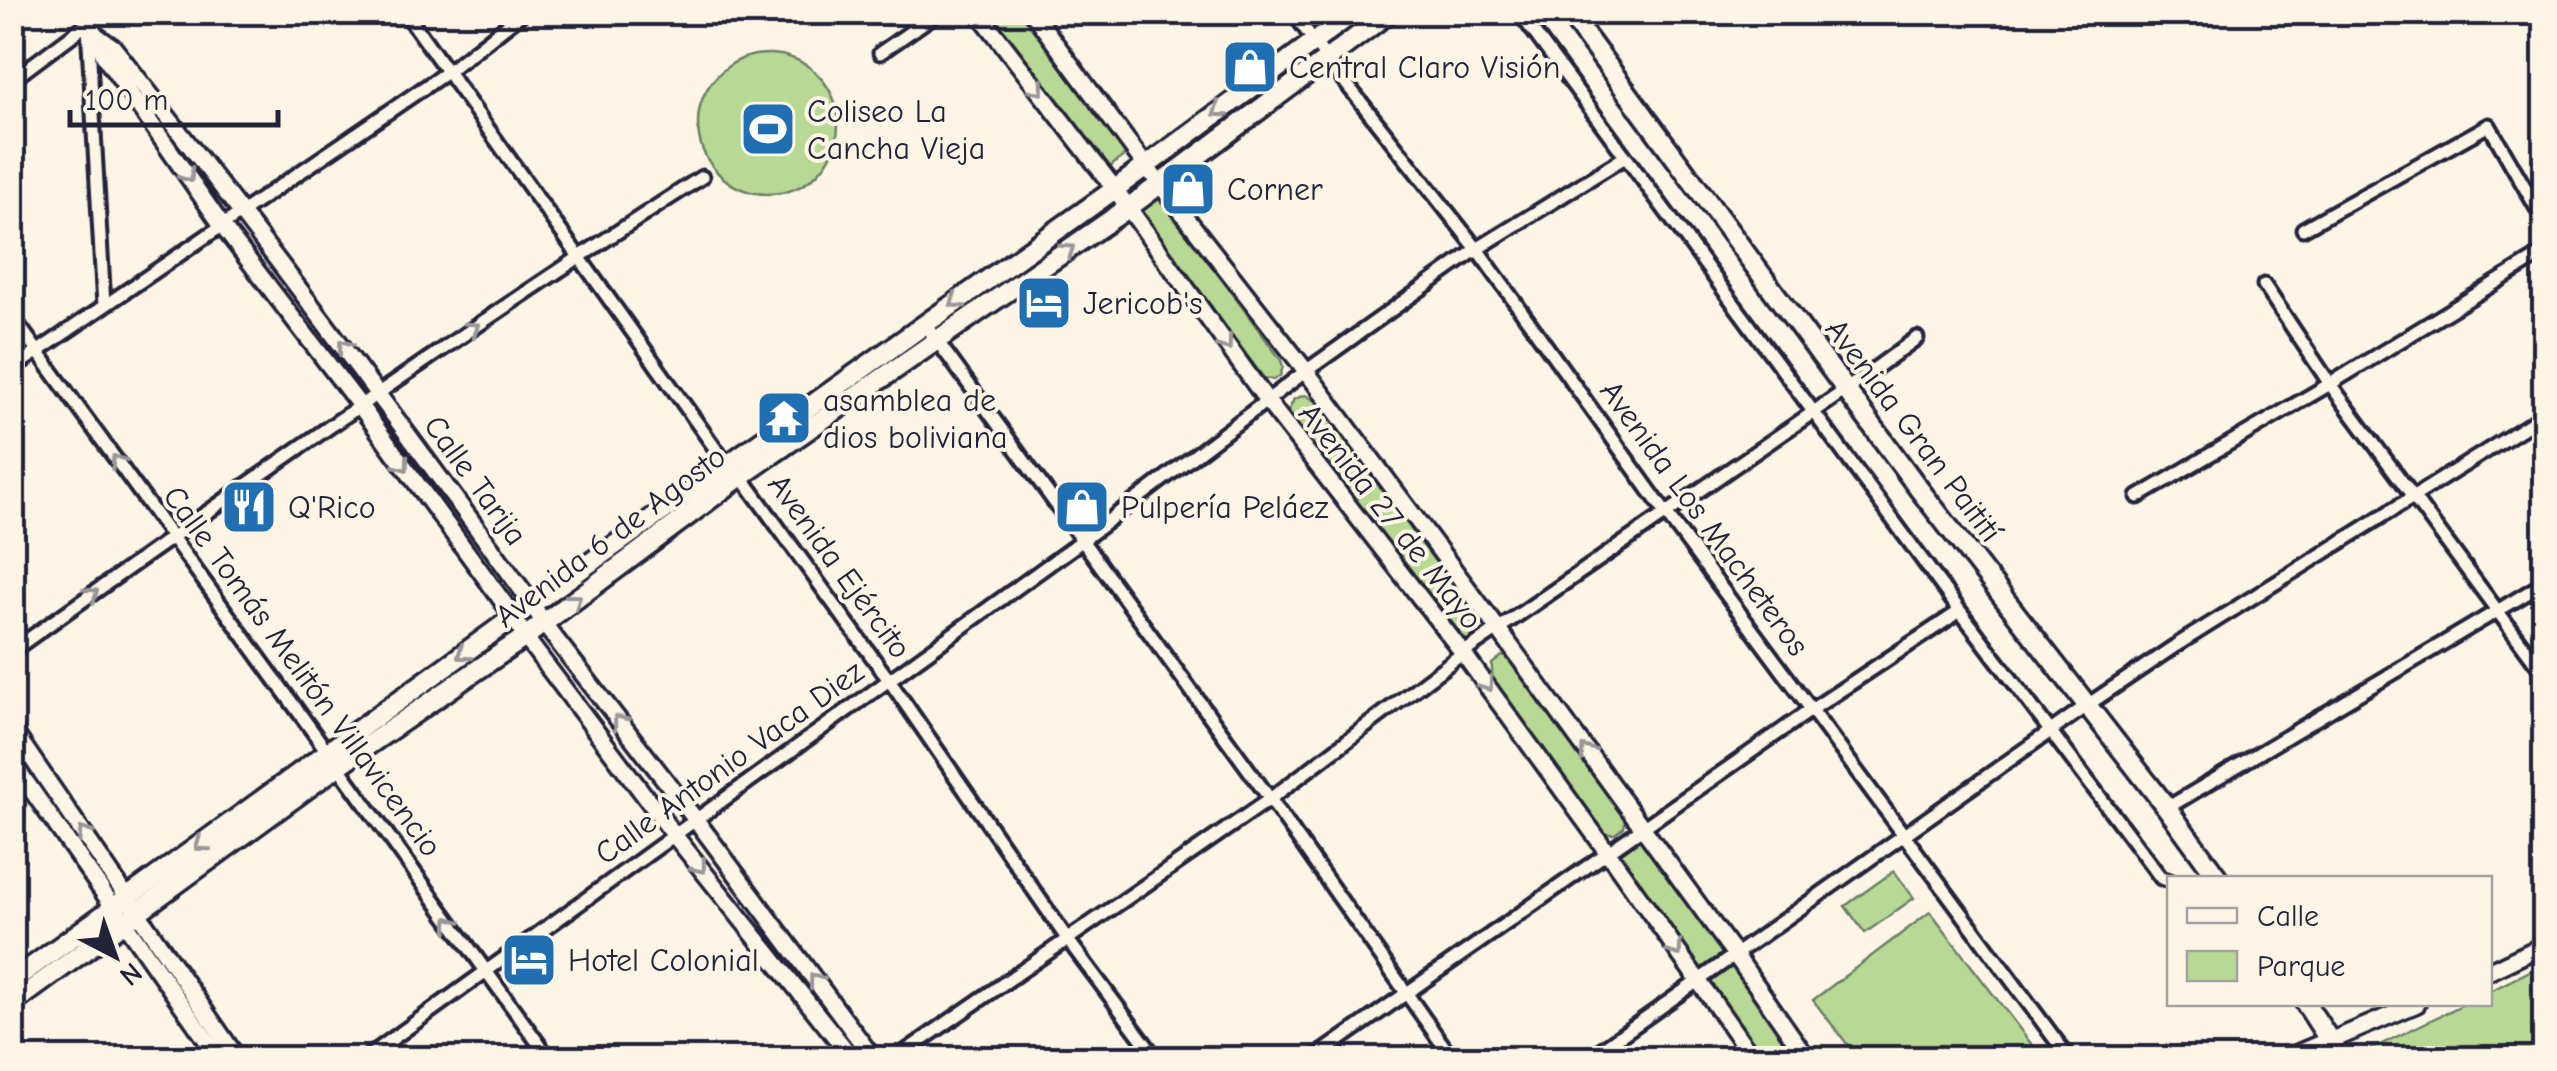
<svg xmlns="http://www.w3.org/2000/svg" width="2557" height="1071" font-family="'Comic Neue',sans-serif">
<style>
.green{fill:#b7d993;stroke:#6c7e67;stroke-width:2.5}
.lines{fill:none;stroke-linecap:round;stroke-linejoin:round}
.street-casing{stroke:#22223b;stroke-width:19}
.secondary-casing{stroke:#22223b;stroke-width:22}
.primary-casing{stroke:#22223b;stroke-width:25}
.street{stroke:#fcf5e5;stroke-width:11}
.secondary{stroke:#fcf5e5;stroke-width:15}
.primary{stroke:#fcf5e5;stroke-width:18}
.oneway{stroke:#9a9698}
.labels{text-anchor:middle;stroke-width:8;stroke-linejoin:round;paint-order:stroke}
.poi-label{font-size:32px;fill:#22223b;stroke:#fcf5e5;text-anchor:start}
.street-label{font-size:32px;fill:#22223b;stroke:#fcf5e5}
</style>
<rect width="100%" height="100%" fill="#fcf5e5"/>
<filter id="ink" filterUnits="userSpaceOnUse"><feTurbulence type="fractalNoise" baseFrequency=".01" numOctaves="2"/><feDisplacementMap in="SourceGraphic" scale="20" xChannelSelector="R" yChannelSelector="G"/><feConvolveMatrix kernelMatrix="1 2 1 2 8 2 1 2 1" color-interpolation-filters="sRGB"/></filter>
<g filter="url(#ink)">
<path class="green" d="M992,13H1025L1056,54L1059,65L1125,151V155L1110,167H1104L990,19Z
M698 124a70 70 0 1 1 140 0a70 70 0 1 1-140 0Z
M1158,193L1281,360L1283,367L1280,376L1273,380L1264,378L1136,210Z
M1305,395L1316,401L1479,620L1480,628L1476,637L1462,641L1291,419L1289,410L1294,399Z
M1502,656L1515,659L1626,817L1624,827L1615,834H1603L1593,823L1492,677V664Z
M1642,837L1727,953L1697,973L1618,856Z
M1894,871L1914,898L1865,933L1845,906Z
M1930,912L2042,1058H1858L1813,1000Z
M2544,964V1058H2353L2464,1004H2490V991Z
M1735,965L1803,1058H1759L1705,982Z"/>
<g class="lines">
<g class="street-casing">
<path id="street" d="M405,12L727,465L741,476L889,680L1068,940L1156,1058
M1293,12L1326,58L1477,249L1665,512L2069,1058
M1519,12L1960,611L2161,878L2170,881
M88,26L104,306
M880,53L939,12
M12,80L103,12
M2303,229L2489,125L2544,221
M2264,285L2330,384L2544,253
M12,316L549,1058
M925,324L1270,799L1452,1058
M12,369L447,72L524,12
M2138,497L2330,384L2544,674
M12,651C239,489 467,328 702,177
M2167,808L2544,583
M366,1058L1083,540L1306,371L1477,249L1625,157
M896,1058L1270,799L1463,653L1847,389L1917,338
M1314,1058L1811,710L1960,611
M1589,1058L2086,706L2175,646L2544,415"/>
</g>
<g class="secondary-casing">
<path id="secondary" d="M86,12C88,33 97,36 113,47C257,230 396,417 533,605L544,624L696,820L873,1058
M978,12L1115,189L1268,402L1463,653L1608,853L1753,1058
M1032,12L1145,165L1306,371L1498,629L1736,956L1807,1058
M97,36L104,56L223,227L361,407L514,617L525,637L675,836L852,1058
M12,729L237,1058
M12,762L219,1058
M2490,971L2544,945
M2330,1041L2417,1004"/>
</g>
<g class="primary-casing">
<path id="primary" d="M1568,12L1919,489L2167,808L2218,878
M12,981L514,617L1115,189L1354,12
M12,1004L338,766L525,637L741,476L1128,208L1390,12
M2290,1058L2330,1041L2306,1004"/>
</g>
<use href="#street" class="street"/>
<use href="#secondary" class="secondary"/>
<use href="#primary" class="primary"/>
</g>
<defs><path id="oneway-chevron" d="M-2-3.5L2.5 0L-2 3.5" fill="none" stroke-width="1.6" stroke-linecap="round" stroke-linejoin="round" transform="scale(2.5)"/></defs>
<g class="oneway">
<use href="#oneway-chevron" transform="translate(1038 89) rotate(52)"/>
<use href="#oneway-chevron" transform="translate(1219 111) rotate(144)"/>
<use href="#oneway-chevron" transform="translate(188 176) rotate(55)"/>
<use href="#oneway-chevron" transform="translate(1068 250) rotate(-35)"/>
<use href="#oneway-chevron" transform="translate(956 302) rotate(145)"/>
<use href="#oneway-chevron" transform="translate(473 328) rotate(-34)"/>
<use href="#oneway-chevron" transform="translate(1226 344) rotate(54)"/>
<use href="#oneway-chevron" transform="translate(344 346) rotate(-127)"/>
<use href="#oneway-chevron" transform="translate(117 461) rotate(-125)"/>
<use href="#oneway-chevron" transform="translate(403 465) rotate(54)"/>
<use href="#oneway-chevron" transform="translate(92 594) rotate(-35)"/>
<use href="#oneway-chevron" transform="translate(575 600) rotate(-37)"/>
<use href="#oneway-chevron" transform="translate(463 654) rotate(144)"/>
<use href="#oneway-chevron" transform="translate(1487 685) rotate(54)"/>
<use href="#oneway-chevron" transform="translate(619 721) rotate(-128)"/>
<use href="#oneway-chevron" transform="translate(1586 751) rotate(-126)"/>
<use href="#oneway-chevron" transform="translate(84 833) rotate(-124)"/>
<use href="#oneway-chevron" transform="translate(201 845) rotate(144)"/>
<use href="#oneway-chevron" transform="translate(700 867) rotate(52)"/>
<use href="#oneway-chevron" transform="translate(451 923) rotate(-126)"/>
<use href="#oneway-chevron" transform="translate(1676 950) rotate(55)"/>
<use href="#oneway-chevron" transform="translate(815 980) rotate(-127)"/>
</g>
</g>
<defs>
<g id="shop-square" transform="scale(2.875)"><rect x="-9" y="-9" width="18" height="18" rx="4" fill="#1f6fb2" stroke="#fcf5e5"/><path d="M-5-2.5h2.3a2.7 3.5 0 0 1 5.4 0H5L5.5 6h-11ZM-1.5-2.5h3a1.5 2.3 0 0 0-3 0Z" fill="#fff"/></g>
<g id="stadium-square" transform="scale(2.875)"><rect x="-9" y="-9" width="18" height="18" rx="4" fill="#1f6fb2" stroke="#fcf5e5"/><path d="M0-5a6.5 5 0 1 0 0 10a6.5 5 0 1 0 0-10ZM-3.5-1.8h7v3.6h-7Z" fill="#fff"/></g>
<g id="hotel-square" transform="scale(2.875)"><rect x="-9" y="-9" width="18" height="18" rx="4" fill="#1f6fb2" stroke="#fcf5e5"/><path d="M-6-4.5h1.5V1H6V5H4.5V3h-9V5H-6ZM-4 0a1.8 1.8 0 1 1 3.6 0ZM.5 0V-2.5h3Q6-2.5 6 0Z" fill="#fff"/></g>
<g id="temple-square" transform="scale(2.875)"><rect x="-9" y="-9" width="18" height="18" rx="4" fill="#1f6fb2" stroke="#fcf5e5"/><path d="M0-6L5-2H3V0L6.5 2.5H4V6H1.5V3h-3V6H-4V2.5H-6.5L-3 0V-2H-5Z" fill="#fff"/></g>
<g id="restaurant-square" transform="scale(2.875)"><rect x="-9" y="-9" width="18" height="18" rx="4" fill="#1f6fb2" stroke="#fcf5e5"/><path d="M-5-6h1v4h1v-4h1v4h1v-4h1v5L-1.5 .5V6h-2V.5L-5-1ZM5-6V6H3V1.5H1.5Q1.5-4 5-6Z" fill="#fff"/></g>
</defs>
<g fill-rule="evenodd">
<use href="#shop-square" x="1250" y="67"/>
<use href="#stadium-square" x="768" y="129"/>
<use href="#shop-square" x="1188" y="189"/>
<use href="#hotel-square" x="1044" y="303"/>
<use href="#temple-square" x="784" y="418"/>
<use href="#restaurant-square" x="249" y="507"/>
<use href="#shop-square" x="1082" y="507"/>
<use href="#hotel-square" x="529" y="960"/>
</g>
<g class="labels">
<g class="poi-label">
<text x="1289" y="78">Central Claro Visión</text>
<text x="807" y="122">Coliseo La<tspan x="807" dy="37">Cancha Vieja</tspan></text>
<text x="1227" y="200">Corner</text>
<text x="1083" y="314">Jericob's</text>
<text x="823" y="411">asamblea de<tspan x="823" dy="37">dios boliviana</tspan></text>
<text x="288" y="518">Q'Rico</text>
<text x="1121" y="518">Pulpería Peláez</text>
<text x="568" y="971">Hotel Colonial</text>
</g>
<g class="street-label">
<text transform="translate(1914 430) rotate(53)" y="11">Avenida Gran Paitití</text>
<text transform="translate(476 480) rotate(54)" y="11">Calle Tarija</text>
<text transform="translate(1391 516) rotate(52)" y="11">Avenida 27 de Mayo</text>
<text transform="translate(1705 518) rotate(54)" y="11">Avenida Los Macheteros</text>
<text transform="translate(610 536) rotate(-37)" y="11">Avenida 6 de Agosto</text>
<text transform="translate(840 566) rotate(54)" y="11">Avenida Ejército</text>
<text transform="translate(303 671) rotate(54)" y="11">Calle Tomás Melitón Villavicencio</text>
<text transform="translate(729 762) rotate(-36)" y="11">Calle Antonio Vaca Diez</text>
</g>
</g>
<rect width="2557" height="1071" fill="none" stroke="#fcf5e5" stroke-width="50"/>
<rect x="25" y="25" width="2507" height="1021" fill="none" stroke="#22223b" stroke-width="4" filter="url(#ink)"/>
<rect x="2167" y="876" width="325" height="130" fill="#fcf5e5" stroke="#a5a1a1" stroke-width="2.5"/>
<rect x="2187" y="908" width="50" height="15" fill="#fcf5e5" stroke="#a5a1a1" stroke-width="2.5"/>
<text x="2257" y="926" font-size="30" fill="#22223b">Calle</text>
<rect x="2187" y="951" width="50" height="30" fill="#b7d993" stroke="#a5a1a1" stroke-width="2.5"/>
<text x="2257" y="976" font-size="30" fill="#22223b">Parque</text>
<g transform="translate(115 956) rotate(139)" stroke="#fcf5e5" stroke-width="8" paint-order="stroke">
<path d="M0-8L18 38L0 25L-18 38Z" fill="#22223b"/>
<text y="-15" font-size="28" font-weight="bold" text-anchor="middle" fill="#22223b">N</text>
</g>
<path d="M70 110v15h208v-15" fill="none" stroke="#22223b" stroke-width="5"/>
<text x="85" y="110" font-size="30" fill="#22223b" stroke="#fcf5e5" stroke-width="8" paint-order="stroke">100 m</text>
</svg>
